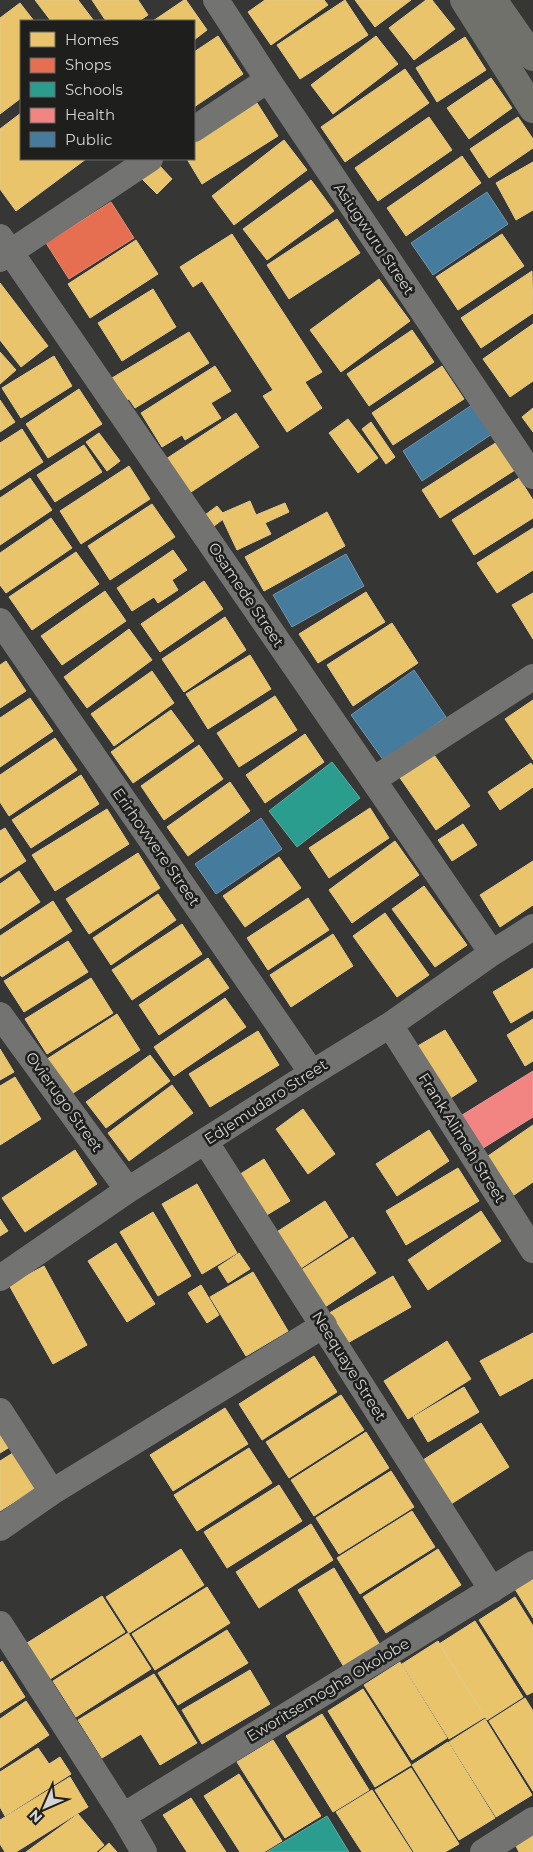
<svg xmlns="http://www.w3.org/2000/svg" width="533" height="1852" font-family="Montserrat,sans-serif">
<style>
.homes{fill:#e9c46a;stroke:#e3c989}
.shops{fill:#e76f51;stroke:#e18d78}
.schools{fill:#2a9d8f;stroke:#5daea3}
.health{fill:#f28482;stroke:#e99c9a}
.public{fill:#457b9d;stroke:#7096ad}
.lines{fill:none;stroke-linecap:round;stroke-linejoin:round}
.minor{stroke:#737372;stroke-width:26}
.major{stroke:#71716b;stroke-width:28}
.labels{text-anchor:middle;stroke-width:5;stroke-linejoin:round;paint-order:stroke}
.street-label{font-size:15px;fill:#d4d4d2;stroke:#1e1e1d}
</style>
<rect width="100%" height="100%" fill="#363635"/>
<path class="homes" d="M35,0H78L94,21H51Z
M92,0H138L148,15L139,21H106Z
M184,0H186L207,30L194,40V21H153Z
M265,0H324L328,5L271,45L248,12Z
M345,0L368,35L300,79L277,45Z
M355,0H411L375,27Z
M426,0H432L455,29L414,60L389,28Z
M20,3L34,21H21V98L0,114V18Z
M218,36L243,74L194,107V52Z
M376,36L398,64L333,114L311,85Z
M465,37L486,70L437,102L416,68Z
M405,69L429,103L345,162L321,127Z
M491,78L512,108L469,139L447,108Z
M257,103L278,136L202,184L187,159H194V143Z
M21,113V159H86L16,211L0,189V129Z
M429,117L452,150L378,201L355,168Z
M518,117L533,139V148L489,178L470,149Z
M284,140L307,170L234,225L212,196Z
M462,156L481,183L406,236L387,208Z
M533,162V210L516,220L496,183Z
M158,164L172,179L157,194L142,179Z
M311,180L334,211L267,260L243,229Z
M337,219L360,253L289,299L267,265Z
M232,234L322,372L305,382L322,408L287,432L263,396L273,390L202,281L193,287L180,267Z
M502,234L524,266L458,310L436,277Z
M136,240L158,274L90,318L68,284Z
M532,271L533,313L481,348L461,318Z
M379,279L410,321L341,372L310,330Z
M0,283L48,346L21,367L0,340Z
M153,289L176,327L122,361L98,323Z
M533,324V381L510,397L483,359Z
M412,330L434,362L369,406L347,374Z
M189,332L209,363L135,408L129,399L126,401L112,378Z
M0,352L16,370L0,384Z
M54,356L72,386L21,418L2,388Z
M215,366L231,391L211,403L221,418L185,440L182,435L162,447L141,413Z
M442,366L464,399L393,445L372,413Z
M79,389L102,424L48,458L26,424Z
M0,400L15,422L0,432Z
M533,408V432L522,417Z
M236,413L259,447L188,494L166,459Z
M348,419L378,458L358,473L329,433Z
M371,422L395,457L386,464L362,429Z
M22,429L43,462L0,490V443Z
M99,433L120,461L107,471L86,442Z
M497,442L515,470L440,518L422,490Z
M84,445L102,472L55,502L37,475Z
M129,466L150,499L81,544L60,511Z
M30,478L52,510L0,545V498Z
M519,478L533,500V518L474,555L452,520Z
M250,501L256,515L285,503L289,512L265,523L271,534L237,550L220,514Z
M152,504L175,537L110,580L88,546Z
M217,506L226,517L214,526L205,515Z
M327,512L345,546L264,591L245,557Z
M51,518L72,548L6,593L0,585V553Z
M533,528V570L497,593L477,563Z
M173,550L187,570L172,580L178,590L158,603L154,597L132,611L117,588Z
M76,552L99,584L32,630L9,597Z
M204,581L223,609L160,652L141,624Z
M105,591L126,621L62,665L41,636Z
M366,592L385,622L318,663L299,634Z
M533,593V639L512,605Z
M225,617L246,650L184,692L162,659Z
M392,623L418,663L353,706L327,665Z
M129,629L152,660L87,708L64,677Z
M250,655L271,689L208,729L186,694Z
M6,661L26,691L0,708V665Z
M152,671L174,703L114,746L91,714Z
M275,696L297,730L239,767L217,733Z
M30,698L53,731L0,767V718Z
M533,700V760L505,719Z
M171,710L194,741L133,783L111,752Z
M305,734L324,762L265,803L246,775Z
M55,738L77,770L9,816L0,802V775Z
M199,745L223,779L164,820L141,786Z
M432,752L470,806L436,830L398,775Z
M531,763L533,766V787L500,810L488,792Z
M81,775L99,804L31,848L12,820Z
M230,782L250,811L188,856L167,827Z
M370,808L389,838L329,878L309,848Z
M107,809L129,844L55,891L32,855Z
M463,824L477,845L452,861L438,840Z
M5,828L26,861L0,878V831Z
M395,841L419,875L352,923L329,890Z
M138,853L160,888L89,934L66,899Z
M279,857L301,888L245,927L223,896Z
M533,861V905L500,927L480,895Z
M19,871L40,902L0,929V884Z
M424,886L467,945L435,967L392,909Z
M158,894L176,920L111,965L93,938Z
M308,898L329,930L268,970L247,938Z
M53,901L72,931L2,977L0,975V936Z
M385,913L429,975L397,997L353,936Z
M182,924L202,954L132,1000L112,970Z
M333,934L353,966L291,1007L270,975Z
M68,941L88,972L24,1012L4,981Z
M208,958L229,988L159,1035L139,1005Z
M533,968V1010L511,1023L493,992Z
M91,978L113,1013L47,1054L25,1019Z
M225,998L246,1027L174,1076L154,1047Z
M117,1014L140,1050L67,1097L44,1061Z
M533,1019V1061L525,1066L507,1035Z
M445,1030L477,1081L449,1099L416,1047Z
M258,1031L279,1065L210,1107L189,1074Z
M0,1049L14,1072L0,1080Z
M150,1055L170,1081L106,1128L86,1102Z
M15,1077L41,1119L0,1145V1086Z
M172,1085L193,1113L129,1161L108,1133Z
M303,1109L335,1154L308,1174L276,1129Z
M533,1125V1182L514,1195L488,1156Z
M429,1130L449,1161L397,1196L376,1164Z
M75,1150L97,1184L25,1232L2,1198Z
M264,1159L290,1201L260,1219L234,1178Z
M458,1168L479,1201L406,1245L386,1211Z
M197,1184L237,1253L202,1274L162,1204Z
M325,1201L348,1237L295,1272L272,1235Z
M481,1211L501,1241L428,1290L408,1260Z
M153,1212L191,1276L158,1296L120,1232Z
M0,1219L8,1231L0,1236Z
M353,1237L376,1273L322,1309L298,1272Z
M116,1243L155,1304L127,1322L88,1261Z
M239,1253L250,1269L228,1283L218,1267Z
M44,1266L87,1345L53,1364L9,1285Z
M253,1272L288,1331L246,1356L210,1297Z
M393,1276L411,1307L344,1345L326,1315Z
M201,1285L219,1315L207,1323L188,1293Z
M533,1333V1378L500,1396L480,1361Z
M447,1341L471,1379L408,1419L384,1381Z
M314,1356L337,1392L262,1440L239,1404Z
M464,1387L479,1412L428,1442L413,1417Z
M341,1395L364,1430L289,1478L266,1442Z
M225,1408L248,1444L173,1491L150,1455Z
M481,1423L509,1467L451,1504L423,1460Z
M0,1426L13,1445L0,1453Z
M366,1432L389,1468L314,1516L291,1480Z
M249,1448L272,1483L197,1531L174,1495Z
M16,1451L38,1487L0,1511V1461Z
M391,1471L414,1507L339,1554L316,1518Z
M279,1485L302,1521L227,1568L204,1532Z
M412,1511L435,1547L360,1594L337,1558Z
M311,1524L333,1560L259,1608L236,1572Z
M181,1549L204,1585L129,1633L106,1597Z
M438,1549L461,1585L386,1633L363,1597Z
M334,1568L380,1645L344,1667L298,1590Z
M533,1577V1618L515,1589Z
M207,1587L230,1623L155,1670L132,1634Z
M102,1596L125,1632L50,1679L27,1643Z
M515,1597L533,1626V1692L527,1695L479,1620Z
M475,1621L523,1697L487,1720L439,1644Z
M227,1630L248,1663L178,1705L158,1673Z
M128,1633L151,1669L76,1717L53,1681Z
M438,1641L485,1717L449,1739L402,1664Z
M2,1661L25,1697L0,1713V1663Z
M400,1662L447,1738L412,1760L364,1685Z
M250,1670L270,1704L202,1744L182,1710Z
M154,1674L197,1743L160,1765L141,1734L102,1758L78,1720Z
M363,1689L411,1765L375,1787L328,1711Z
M525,1698L533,1711V1791L489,1721Z
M26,1701L49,1735L0,1768V1719Z
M322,1714L369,1790L333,1812L286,1736Z
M485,1719L532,1795L496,1817L449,1742Z
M273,1740L321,1816L285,1838L237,1762Z
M448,1742L495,1818L459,1840L412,1765Z
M38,1748L49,1764L60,1757L71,1774L5,1816L0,1807V1772Z
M411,1768L459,1844L445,1852H414L375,1790Z
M239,1774L282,1841L264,1852H240L204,1796Z
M70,1777L88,1807L16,1852H5L0,1844V1820Z
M372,1790L412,1852H362L336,1812Z
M191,1798L226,1852H187L163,1815Z
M78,1814L104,1845L96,1852H26Z
M533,1833V1852H519L515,1844Z
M109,1843L117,1852H99Z"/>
<path class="shops" d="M111,202L134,238L69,279L46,243Z"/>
<path class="schools" d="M332,762L360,798L297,847L269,811Z
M327,1816L349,1852H267Z"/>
<path class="health" d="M533,1071V1117L480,1150L459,1117Z"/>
<path class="public" d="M487,192L508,224L433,275L411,243Z
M472,405L492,434L422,481L403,451Z
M346,554L364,586L292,627L273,595Z
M414,670L446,717L384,761L351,715Z
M261,818L282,849L216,894L195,864Z"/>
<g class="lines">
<path class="minor" d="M216,0L268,80L533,476
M194,129L268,80
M0,237L492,953
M0,259L150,159
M0,621L312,1073
M373,780L533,677
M0,1015L128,1190
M390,1025L533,1250
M205,1141L492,1590
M0,1278L128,1190L312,1073L390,1025L492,953L533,927
M0,1411L52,1492
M0,1528L52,1492L324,1325
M0,1624L123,1816L144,1852
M123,1816L533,1564
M483,1852L533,1820"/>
<path class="major" d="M464,0L533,109
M493,0L533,57"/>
</g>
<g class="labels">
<g class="street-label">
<text transform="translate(374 239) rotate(56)" y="5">Asiugwuru Street</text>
<text transform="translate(246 595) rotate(56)" y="5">Osamede Street</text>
<text transform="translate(156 847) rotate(55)" y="5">Erirhovwere Street</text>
<text transform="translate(64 1102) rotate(54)" y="5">Ovierugo Street</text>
<text transform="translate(266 1102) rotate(-33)" y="5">Edjemudaro Street</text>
<text transform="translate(462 1138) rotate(58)" y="5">Frank Alimeh Street</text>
<text transform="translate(349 1366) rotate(58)" y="5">Neequaye Street</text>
<text transform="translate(328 1690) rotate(-31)" y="5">Eworitsemogha Okolobe</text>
</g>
</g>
<rect x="20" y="20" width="175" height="140" fill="#1e1e1d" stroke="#676765"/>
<rect x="30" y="32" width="25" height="15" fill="#e9c46a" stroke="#676765"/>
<text x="65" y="45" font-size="15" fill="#d4d4d2">Homes</text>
<rect x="30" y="58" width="25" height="15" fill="#e76f51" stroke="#676765"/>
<text x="65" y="70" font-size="15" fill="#d4d4d2">Shops</text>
<rect x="30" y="82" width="25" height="15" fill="#2a9d8f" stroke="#676765"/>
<text x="65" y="95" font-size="15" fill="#d4d4d2">Schools</text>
<rect x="30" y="108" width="25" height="15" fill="#f28482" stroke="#676765"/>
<text x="65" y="120" font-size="15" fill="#d4d4d2">Health</text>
<rect x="30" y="132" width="25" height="15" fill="#457b9d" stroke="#676765"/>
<text x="65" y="145" font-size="15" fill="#d4d4d2">Public</text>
<g transform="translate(45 1807) rotate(225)" stroke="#1e1e1d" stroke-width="4" paint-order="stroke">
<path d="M0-4L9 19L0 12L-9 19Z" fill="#d4d4d2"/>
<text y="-8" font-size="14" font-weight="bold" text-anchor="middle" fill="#d4d4d2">N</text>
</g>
</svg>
